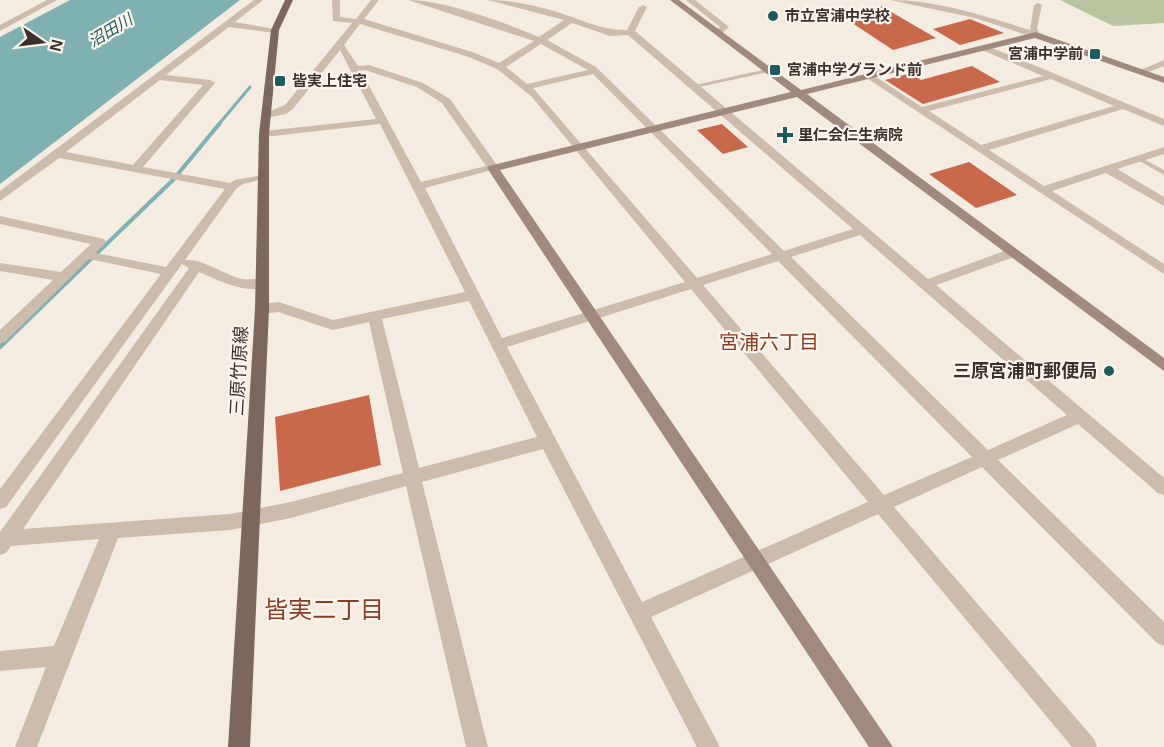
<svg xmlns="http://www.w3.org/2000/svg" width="1164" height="747" font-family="Arial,'Noto Sans JP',sans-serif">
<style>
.green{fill:#b8c4a0}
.water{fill:#7fb0b2}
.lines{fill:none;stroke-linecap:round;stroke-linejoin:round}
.stream-far2{stroke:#7fb0b2;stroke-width:3}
.stream-far1{stroke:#7fb0b2;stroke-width:4}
.stream{stroke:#7fb0b2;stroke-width:4.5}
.building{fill:#c8694b}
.lane{fill:#cdbbac;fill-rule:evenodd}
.street{fill:#cdbbac;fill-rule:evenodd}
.secondary{fill:#a18a7d;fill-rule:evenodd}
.primary{fill:#7d675c;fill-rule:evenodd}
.poi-dot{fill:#1f5a5e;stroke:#fbf5ee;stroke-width:2}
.labels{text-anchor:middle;stroke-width:4.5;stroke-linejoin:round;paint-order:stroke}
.far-poi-label{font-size:15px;font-weight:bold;fill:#3b302b;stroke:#fbf5ee;text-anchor:start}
.far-water-label{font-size:16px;font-style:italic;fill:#1f5a5e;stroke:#fbf5ee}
.street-label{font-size:18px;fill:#3b302b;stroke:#fbf5ee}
.poi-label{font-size:18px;font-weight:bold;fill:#3b302b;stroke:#fbf5ee;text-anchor:end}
.neighbourhood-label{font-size:20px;fill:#8c3b22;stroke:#fbf5ee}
.near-neighbourhood-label{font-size:24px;fill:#8c3b22;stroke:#fbf5ee}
</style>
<rect width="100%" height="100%" fill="#f4ebe1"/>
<path class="green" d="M1060,0H1164V23L1113,26Z"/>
<path class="water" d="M70,0H240L0,184V37Z"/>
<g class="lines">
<path class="stream-far2" d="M219,124L250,87"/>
<path class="stream-far1" d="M66,283L173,180L220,123"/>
<path class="stream" d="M0,347L68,281"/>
</g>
<path class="building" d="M881,6L936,38L893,50L837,13Z
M970,19L1004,33L960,45L933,29Z
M972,66L1000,82L923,104L885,80L911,73L921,80Z
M722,124L748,147L723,154L697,130Z
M969,162L1017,195L976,208L929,174Z
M369,395L381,465L280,491L275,417Z"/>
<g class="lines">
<path class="lane" d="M767,69L770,71L769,72L694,88L691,86Z
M1138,156L1164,170V175L1136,159V157Z"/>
<path class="street" d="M47,0H57L0,31V25Z
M254,0H263L235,22L279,30L275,33L229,27L166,75L210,80L215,83L143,167L230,183L235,180L268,174V178L243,184L236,189L185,260C204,259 223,274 241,279C251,281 261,275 269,283C254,299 216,279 199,272L23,529L230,514L291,502L403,473L369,322L333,330L278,312L262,314L255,309L262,304L279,302L333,320L465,292L380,124L264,137L259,134L264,131L376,119L340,50L293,109L286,114L266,118L261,115L285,105L352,23L333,21L332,0H340V17L356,19L371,0H379L364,19L472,52L499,63L534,41L408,0C444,0 506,23 539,37L564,20L488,0C510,0 533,5 554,11C578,18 601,31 627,30L639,7L643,5L647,7L635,31L928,279L1007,250H1017V256L936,285L1164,478V495L1158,493L1078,424L998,460L1164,622V646L1157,643L982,467L894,507L1094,739L1097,747H1072L878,514L651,617L720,747H697L543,449L422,482L488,747H466L406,486L291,518L230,530L118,538L37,747H15L46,667L0,671V651L54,646L99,539L11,546L6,553L0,555V532L189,268L182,264L6,507L0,509V489L161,274L89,259L5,342L0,343V330L53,280L0,271V263L61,272L91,244L0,224V216L104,239L106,242L96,253L166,267L225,189L59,158L0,201V191ZM572,23L610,36L628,35L853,229L784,251L596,67L547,40ZM360,24L466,56L497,69L531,96L685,282L502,338L425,188L499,168L450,99L423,83L369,65L358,66L344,45ZM541,44L588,70L527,84L506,67ZM365,70L417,87L442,103L486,166L421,182L361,71ZM593,74L772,254L697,278L533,88ZM160,80L203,85L133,165L66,152ZM860,235L1067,415L988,450L791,257ZM778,261L972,457L884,495L703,285ZM691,289L868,502L642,602L507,347ZM469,301L537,437L419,468L382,319Z
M686,0H695L729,27L721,34H715L714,32L720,27Z
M890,0C937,0 985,16 1030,30L1034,5L1038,3L1042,5L1037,28L1040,35L1036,38L975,18Z
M985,45L1164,119V126L1123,109L989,150L1044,186L1164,147V154L1117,169L1164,197V206L1106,173L1052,191L1164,264V274L865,77L873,75L922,107L1043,76L982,50L981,48ZM1051,79L1114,106L981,145L929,111Z
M1164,60V66L1141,75L1136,72Z"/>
<path class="secondary" d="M670,0H679L801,90L1036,32L1164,77V83L1035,38L807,94L1164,358V371L797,97L500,170L893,747H869L487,168L489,166L791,92Z"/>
<path class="primary" d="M285,0H293L279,30L269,134V309L250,747H228L255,309L259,134L271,30Z"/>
</g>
<g class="poi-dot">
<circle cx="773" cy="16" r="6"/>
<rect x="1089" y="48" width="12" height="12" rx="3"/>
<rect x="769" y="64" width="12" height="12" rx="3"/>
<rect x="274" y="75" width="12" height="12" rx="3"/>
<path d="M782 126h6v6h6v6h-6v6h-6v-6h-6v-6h6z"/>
<circle cx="1109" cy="371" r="6"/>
</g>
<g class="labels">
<g class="far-poi-label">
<text x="785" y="21">市立宮浦中学校</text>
<text x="1083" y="59" text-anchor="end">宮浦中学前</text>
<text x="787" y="75">宮浦中学グランド前</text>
<text x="292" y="86">皆実上住宅</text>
<text x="798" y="140">里仁会仁生病院</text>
</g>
<g class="far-water-label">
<text transform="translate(110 30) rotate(-31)" y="6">沼田川</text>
</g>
<g class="street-label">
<text transform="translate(239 371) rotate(-87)" y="6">三原竹原線</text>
</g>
<g class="poi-label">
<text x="1097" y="377">三原宮浦町郵便局</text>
</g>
<g class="neighbourhood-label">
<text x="769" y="349">宮浦六丁目</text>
</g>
<g class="near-neighbourhood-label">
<text x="324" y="618">皆実二丁目</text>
</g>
</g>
<g transform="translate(42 42) rotate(104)" stroke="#fbf5ee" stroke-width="4.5" paint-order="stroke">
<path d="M0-4.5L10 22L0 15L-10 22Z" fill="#3b302b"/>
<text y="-9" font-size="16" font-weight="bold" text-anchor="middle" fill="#3b302b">N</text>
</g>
</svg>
